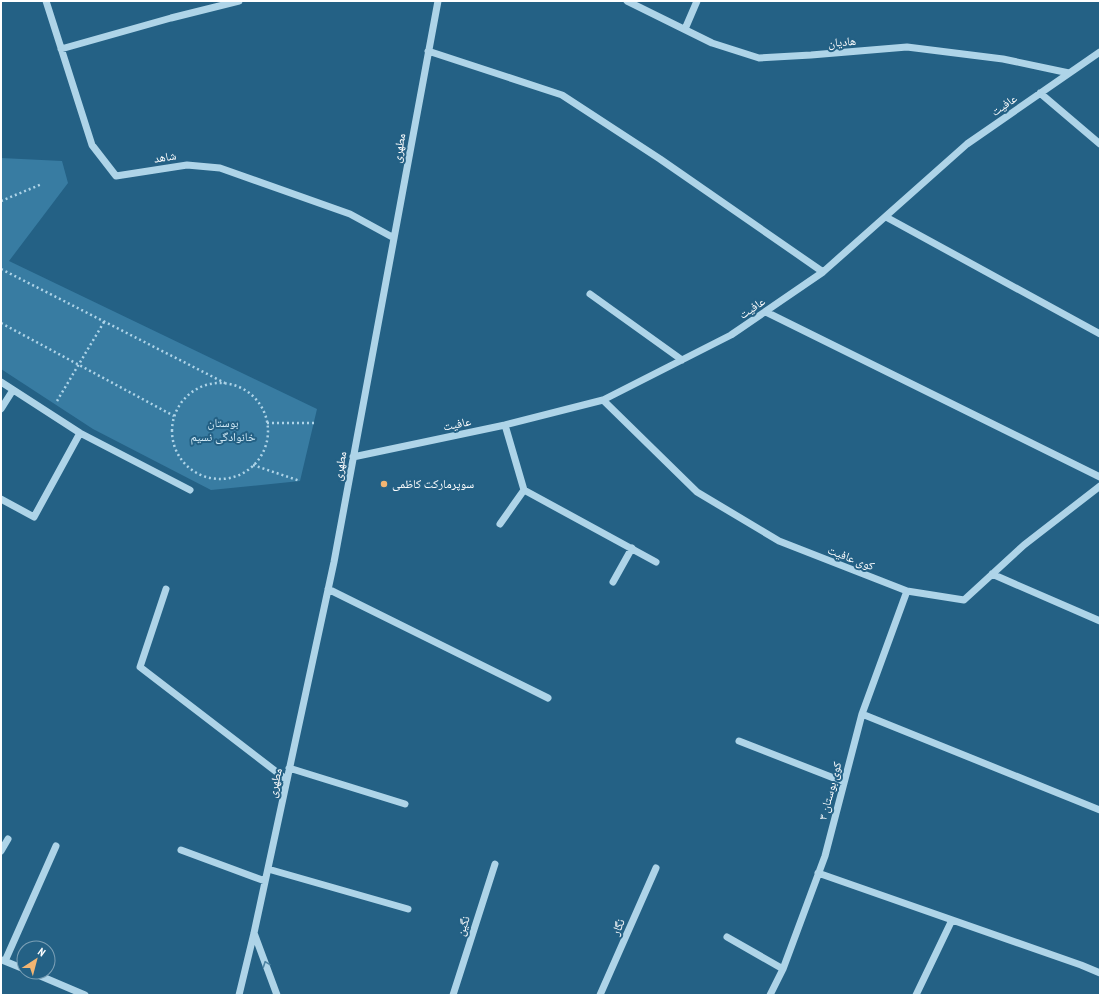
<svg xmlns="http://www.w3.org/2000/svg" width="1101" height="996" font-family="'PT Sans Narrow','Noto Naskh Arabic',sans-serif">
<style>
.green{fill:#387ca2}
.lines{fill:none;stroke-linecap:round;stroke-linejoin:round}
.path{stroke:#aed4e8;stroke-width:2.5;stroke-dasharray:2 3;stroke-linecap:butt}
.minor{stroke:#aed4e8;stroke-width:7}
.oneway{stroke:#4d84a3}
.poi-dot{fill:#f3b572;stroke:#246185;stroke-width:1.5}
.labels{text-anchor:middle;stroke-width:4;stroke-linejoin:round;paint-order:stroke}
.street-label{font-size:12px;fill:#fff;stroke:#246185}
.park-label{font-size:12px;fill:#d2eaf6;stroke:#246185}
.poi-label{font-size:12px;fill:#fff;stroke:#246185;text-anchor:start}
</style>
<rect width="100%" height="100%" fill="#246185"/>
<path class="green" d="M1,158L62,161L68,183L9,261L317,409L300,481L211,490L93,429L1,369Z"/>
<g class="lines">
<path class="path" d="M1,201L42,184
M1,269L225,383
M1,323L174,416
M172 431a48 48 0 1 1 96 0a48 48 0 1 1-96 0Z
M57,401L104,322
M267,423H314
M253,465L300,481"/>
<path class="minor" d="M46,1L92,145L116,176L187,165L220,168L350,214L394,238
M627,1L712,43L759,58L811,55L907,47L1003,59L1069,73
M685,29L697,1
M61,49L171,18L239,1
M428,51L562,95L660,159L823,272
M1040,93L1100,144
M886,217L1100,334
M590,294L682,360
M766,312L1100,477
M1,382L80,433L190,490
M603,400L697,492L779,541L907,591L964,600L1024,545L1100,486
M1,409L13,390
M505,425L524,490L656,562
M353,457L505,425L603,400L731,335L823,272L967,144L1100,52
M1,499L34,517L80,433
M500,524L524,490
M992,574L1100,621
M613,582L632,548
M166,589L140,667L287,780
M328,589L548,698
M862,714L1100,810
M739,741L844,782
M289,768L405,804
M181,850L265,881
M1,851L8,839
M268,869L408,909
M818,873L1081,965L1100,973
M254,933L277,995
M727,937L783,969
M2,960L24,969
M5,961L56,846
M31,972L85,995
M239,995L254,933L334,562L438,1
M453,995L495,864
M600,995L656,868
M770,995L783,969L825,856L862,714L907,591
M916,995L952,920"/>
</g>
<defs><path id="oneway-chevron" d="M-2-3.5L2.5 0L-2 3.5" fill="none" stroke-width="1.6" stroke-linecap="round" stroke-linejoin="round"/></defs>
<use class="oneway" href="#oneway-chevron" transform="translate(266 964) rotate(-110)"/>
<circle class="poi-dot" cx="384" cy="484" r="4"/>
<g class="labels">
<g class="street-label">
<text transform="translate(842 42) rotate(-5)" y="4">هادیان</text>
<text transform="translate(1004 105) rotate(-35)" y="4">عافیت</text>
<text transform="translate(399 148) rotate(-80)" y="4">مطهری</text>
<text transform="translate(165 157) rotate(-9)" y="4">شاهد</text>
<text transform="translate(752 308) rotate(-34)" y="4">عافیت</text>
<text transform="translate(457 424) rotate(-12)" y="4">عافیت</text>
<text transform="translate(340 466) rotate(-80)" y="4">مطهری</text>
<text transform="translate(851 558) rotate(21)" y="4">کوی عافیت</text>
<text transform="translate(275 783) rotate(-78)" y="4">مطهری</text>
<text transform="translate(830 791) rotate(-75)" y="4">کوی بوستان ۳</text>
<text transform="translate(463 926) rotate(-72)" y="4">نگین</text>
<text transform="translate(618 927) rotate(-66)" y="4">نگار</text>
</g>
<g class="park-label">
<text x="223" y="427">بوستان<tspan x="223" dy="14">خانوادگی نسیم</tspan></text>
</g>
<g class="poi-label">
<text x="392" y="488">سوپرمارکت کاظمی</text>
</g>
</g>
<rect width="1101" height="996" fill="none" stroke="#ffffff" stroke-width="4"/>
<g transform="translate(36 960) rotate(36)"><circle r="19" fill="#246185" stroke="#7ca0b6"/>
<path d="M0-3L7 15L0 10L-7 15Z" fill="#f3b572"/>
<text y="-6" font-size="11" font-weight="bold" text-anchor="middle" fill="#ffffff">N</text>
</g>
</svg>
